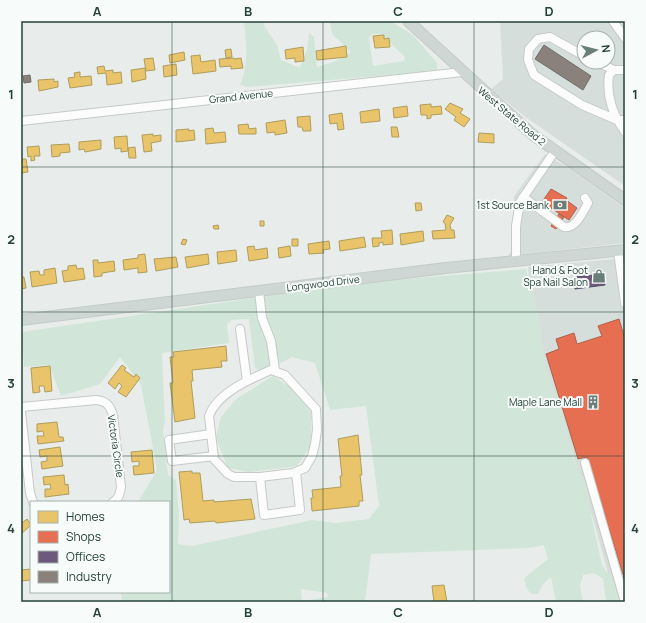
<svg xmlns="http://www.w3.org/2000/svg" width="646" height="623" font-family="Manrope,sans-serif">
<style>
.built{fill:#d6dedb;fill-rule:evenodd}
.green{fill:#d1e6d8;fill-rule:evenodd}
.homes{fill:#e9c46a;stroke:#ae9d5c}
.shops{fill:#e76f51;stroke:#ac624a}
.offices{fill:#6d597a;stroke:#575267}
.industry{fill:#8a817c;stroke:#6b6e68}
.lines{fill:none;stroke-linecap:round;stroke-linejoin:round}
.minor-casing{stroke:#c5cac8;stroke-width:10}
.major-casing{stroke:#c3ccc9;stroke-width:12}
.path{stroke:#c3ccca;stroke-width:1;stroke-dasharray:2 3;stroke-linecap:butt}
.minor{stroke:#fcfcfc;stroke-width:8}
.major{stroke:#cfd7d5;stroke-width:10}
.grid{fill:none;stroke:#24423a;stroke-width:1;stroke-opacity:0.55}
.labels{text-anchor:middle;stroke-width:4;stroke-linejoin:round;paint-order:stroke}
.street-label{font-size:10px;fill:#24423a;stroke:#f7fbf9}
.poi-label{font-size:10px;fill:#24423a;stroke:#f7fbf9;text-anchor:end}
.neatline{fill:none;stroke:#24423a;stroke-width:1.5}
.grid-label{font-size:13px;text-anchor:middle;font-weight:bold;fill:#24423a}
</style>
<rect width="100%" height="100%" fill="#e8edeb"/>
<path class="built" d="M500,21H625V186L524,116L491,89L503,79ZM584,38H608V62H584Z
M545,154L570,169L625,208V243L508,256L513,248L514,196Z
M625,258V602H616L595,526L531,320L528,267Z"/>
<path class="green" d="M244,21H263L265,27L277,45L281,60L300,68L307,49L309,33L314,37L317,67L336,61L351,52L332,34L330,21H390L413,35L437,63V71L248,87L240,85C249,64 246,43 244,21ZM372,34H381L405,57L404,61L373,66L369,38Z
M526,269L539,319L543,352L548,375L562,411L574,461L587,487L591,515L602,565L617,585L621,602H606L603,579L594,573L583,575L580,586L583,602H556L551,577L543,584L538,594H531L527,589L524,578L548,559L544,545L529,548L371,554L365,602H122L121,592H169V502H138L157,470L141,385L120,357L100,384L61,396L49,365L24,367L22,332L348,284ZM249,319L255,368L261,370C272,363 279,366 292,357L315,363L330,410L366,406L379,506L369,519L335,523L312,520L192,546L178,544L179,516L176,480L168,475L163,429L165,422L162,353L229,343L227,324L231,320ZM301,589L327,593L328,597L302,601Z
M273,376L290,387L311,411V446L297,466L249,472L228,468L216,438L221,417L236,399Z"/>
<path class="homes" d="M384,35V39L389,38L390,47L375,48L373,36Z
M346,46L347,57L317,60L316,51Z
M303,47L304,61L295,62V58L286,59L285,50Z
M231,49L232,57L226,58L225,50Z
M184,52L185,60L170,63L169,55Z
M200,55L201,62L215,60L216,71L193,74L191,56Z
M153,58L155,70L146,71L144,59Z
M234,58V59L241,58L243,68L231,69V66L220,67L219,59Z
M176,64L177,75L164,77L163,66Z
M104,66L105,71L113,70V73L121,72L122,83L107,85L106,73L98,74L97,67Z
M145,68L146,79L132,82L131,70Z
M80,72V77L91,76L92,85L70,88L68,78L75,77L74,73Z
M54,79V82L58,81V87L39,91L38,80Z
M450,103L463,109L460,113L470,119L464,127L454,120L456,117L445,109Z
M431,104V107L441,106L442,114L431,115V118L427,119V115H421L420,105Z
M407,106L408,116L394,118L393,108Z
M379,109L380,121L361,123L360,112Z
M342,113L344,129L338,130L337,123L330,124L329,115Z
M310,116L311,131H303L302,127H298L297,117Z
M285,120L287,133L275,135V132L267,133L266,123Z
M248,124L249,129L256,128V134H239L238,125Z
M391,127H397L399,137H392Z
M213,128L214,133L225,132L226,142L206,144L205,129Z
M189,129V131L194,130L195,140L176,142V130Z
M479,133L494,134V143L478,142Z
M153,134V136L161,135V141L151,143L152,151L144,152L142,135Z
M127,136L128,151L121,152V148L115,149L114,137Z
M101,140V149L85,152L84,149L79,150V142Z
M69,144L70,152L60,153V156L52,157L51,145Z
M39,146L40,156H34L35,160L31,161V156L28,157L27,147Z
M135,147L136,158H129L128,148Z
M21,159H26L28,172L21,173Z
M415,203H421L422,210L416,211Z
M447,215L454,218L450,225L451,230H454L455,238L433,239L432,231L446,230L445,223L443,222Z
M260,221H264V226H260Z
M218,225L219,229H214L213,226Z
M392,230L393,244L383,245V242L379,243V246L373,247L372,238H382L381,231Z
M423,231L424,241L401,245L400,234Z
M364,237L366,247L340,251L339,241Z
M183,239L187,240L185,245L181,244Z
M292,239H298V246H292Z
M329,241L330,249L323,250L324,253L309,254L308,244Z
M254,246L255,250L267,248L268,258L249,261L247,247Z
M290,246L291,256L279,258L278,248Z
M236,250L237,261L218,264L217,252Z
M145,254L147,272L138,273V268L124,270L123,260L138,258V255Z
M208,254L209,264L187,268L185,257Z
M176,257L178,267L156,271L154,259Z
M93,260H98V263L114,261L115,271L102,273V276L94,277Z
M76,265L77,269L83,268L85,279L64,282L62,271L68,270V266Z
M55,268L57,283L32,287L30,272L39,271L40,275H44V270Z
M21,277H24L26,288L21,289Z
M226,346L227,361H221L222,367L192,370L193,381H191L195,418L175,422L170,383H173L170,357H174L173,352Z
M122,365L126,368L124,370L134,377L136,374L140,378L126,397L118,392L122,386L119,383L115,389L108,383Z
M50,366L52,391L45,392L44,386H39L40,392L33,393L31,368Z
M57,422L59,437H63L64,441L38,444L37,436H44L43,431L37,432V424Z
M358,435L362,475H360L363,501H359V506L312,511L311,498H313L312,490L341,487L340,476H342L338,439Z
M60,447L63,466L42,469L41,462L47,461V456L40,457L39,450Z
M152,450L154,473L134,475L133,466H139V461L132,462L131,452Z
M192,471V473H200L203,501L214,500V502L251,499L255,519L216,523L215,521L190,523L189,519L184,520L179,472Z
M64,475L65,485L68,484L69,494L45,497V489H51L50,484L44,485L43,477Z
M27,519L31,525L21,534V522L22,523Z
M31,569V580L21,581V570Z
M444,585L447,602H434L432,586Z"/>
<path class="shops" d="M551,189L567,198L566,200L577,208L569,220L542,202Z
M559,214L564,217L556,229L551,226Z
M619,319L625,339V581L587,457L578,459L546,354L559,349L556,339L574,333L577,344L602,336L598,326Z"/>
<path class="offices" d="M604,274L605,285L575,289L574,277Z"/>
<path class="industry" d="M544,45L591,76L583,90L535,59Z
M30,75L31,82L24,83L23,76Z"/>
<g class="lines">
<g class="minor-casing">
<path id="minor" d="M613,21L625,38
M584,56L550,37L538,39L529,49L528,60L534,75L582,105L617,120H625
M597,62L614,70
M625,70H614L609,75C606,97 613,114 625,132
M21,121L462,72
M523,197L564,227C576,229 582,213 588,203L585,198
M618,251L625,303
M516,261V226L520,202L555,151
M259,291L262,318L271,341L275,370
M240,329L247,381
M271,370L285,375L316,409L317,430L315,444L312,456L305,468L293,473L260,477H234L228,474L214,459L209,416C217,393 250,379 271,370Z
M21,407L96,400C107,401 110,406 113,415L121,487C120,493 119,499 113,502
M21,412L30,493L33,502
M211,434L169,440L172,461L214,456
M585,463L625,602
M260,477L264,515L300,510L296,472"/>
</g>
<g class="major-casing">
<path id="major" d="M408,21L533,135L625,200
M21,320L446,268L625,250"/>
</g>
<path class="path" d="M619,314L625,334"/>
<use href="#minor" class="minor"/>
<use href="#major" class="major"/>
</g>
<path class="grid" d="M172,21V602M323,21V602M474,21V602M21,167H625M21,312H625M21,456H625"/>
<defs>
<g id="bank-bare" transform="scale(1.08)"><path d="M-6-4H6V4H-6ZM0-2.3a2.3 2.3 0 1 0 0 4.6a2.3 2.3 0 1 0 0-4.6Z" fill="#697e78" stroke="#f7fbf9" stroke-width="2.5" paint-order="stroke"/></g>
<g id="shop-bare" transform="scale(1.08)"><path d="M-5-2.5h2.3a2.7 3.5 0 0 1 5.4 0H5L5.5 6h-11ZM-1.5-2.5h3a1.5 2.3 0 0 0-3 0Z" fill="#697e78" stroke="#f7fbf9" stroke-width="2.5" paint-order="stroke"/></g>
<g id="building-bare" transform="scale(1.08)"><path d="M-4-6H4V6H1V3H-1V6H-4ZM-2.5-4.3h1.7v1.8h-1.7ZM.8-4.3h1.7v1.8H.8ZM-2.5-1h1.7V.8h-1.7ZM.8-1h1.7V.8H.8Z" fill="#697e78" stroke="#f7fbf9" stroke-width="2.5" paint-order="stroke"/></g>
</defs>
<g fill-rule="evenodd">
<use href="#bank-bare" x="560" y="205"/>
<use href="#shop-bare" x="599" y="276"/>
<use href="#building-bare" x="593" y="402"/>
</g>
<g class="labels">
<g class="street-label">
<text transform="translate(241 96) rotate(-6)" y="4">Grand Avenue</text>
<text transform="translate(512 116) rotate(40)" y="4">West State Road 2</text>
<text transform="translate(323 283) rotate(-7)" y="4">Longwood Drive</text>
<text transform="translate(116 446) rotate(82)" y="4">Victoria Circle</text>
</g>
<g class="poi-label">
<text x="549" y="209">1st Source Bank</text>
<text x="588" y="274">Hand &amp; Foot<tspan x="588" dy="12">Spa Nail Salon</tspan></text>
<text x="582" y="406">Maple Lane Mall</text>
</g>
</g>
<rect width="646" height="623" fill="none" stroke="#f7fbf9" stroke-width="44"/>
<rect x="30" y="501" width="140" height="92" fill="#f7fbf9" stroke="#a3b1ad"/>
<rect x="38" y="511" width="20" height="12" fill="#e9c46a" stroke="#a3b1ad"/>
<text x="66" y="521" font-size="12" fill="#24423a">Homes</text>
<rect x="38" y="531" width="20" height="12" fill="#e76f51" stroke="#a3b1ad"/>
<text x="66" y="541" font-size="12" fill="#24423a">Shops</text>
<rect x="38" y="551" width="20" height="12" fill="#6d597a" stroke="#a3b1ad"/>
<text x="66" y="561" font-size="12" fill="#24423a">Offices</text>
<rect x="38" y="571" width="20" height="12" fill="#8a817c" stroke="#a3b1ad"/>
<text x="66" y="581" font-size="12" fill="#24423a">Industry</text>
<g transform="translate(596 50) rotate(83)"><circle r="19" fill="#f7fbf9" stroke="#a3b1ad"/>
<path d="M0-3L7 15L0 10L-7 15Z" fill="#697e78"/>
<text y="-6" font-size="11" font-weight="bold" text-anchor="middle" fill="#24423a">N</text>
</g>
<rect x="22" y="22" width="602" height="579" class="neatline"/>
<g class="grid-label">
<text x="97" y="16">A</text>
<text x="248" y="16">B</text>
<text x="398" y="16">C</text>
<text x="549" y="16">D</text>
<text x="11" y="99">1</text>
<text x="635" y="99">1</text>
<text x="11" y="244">2</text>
<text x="635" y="244">2</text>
<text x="11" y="388">3</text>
<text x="635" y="388">3</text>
<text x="11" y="533">4</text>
<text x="635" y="533">4</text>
<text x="97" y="617">A</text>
<text x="248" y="617">B</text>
<text x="398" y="617">C</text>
<text x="549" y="617">D</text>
</g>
</svg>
